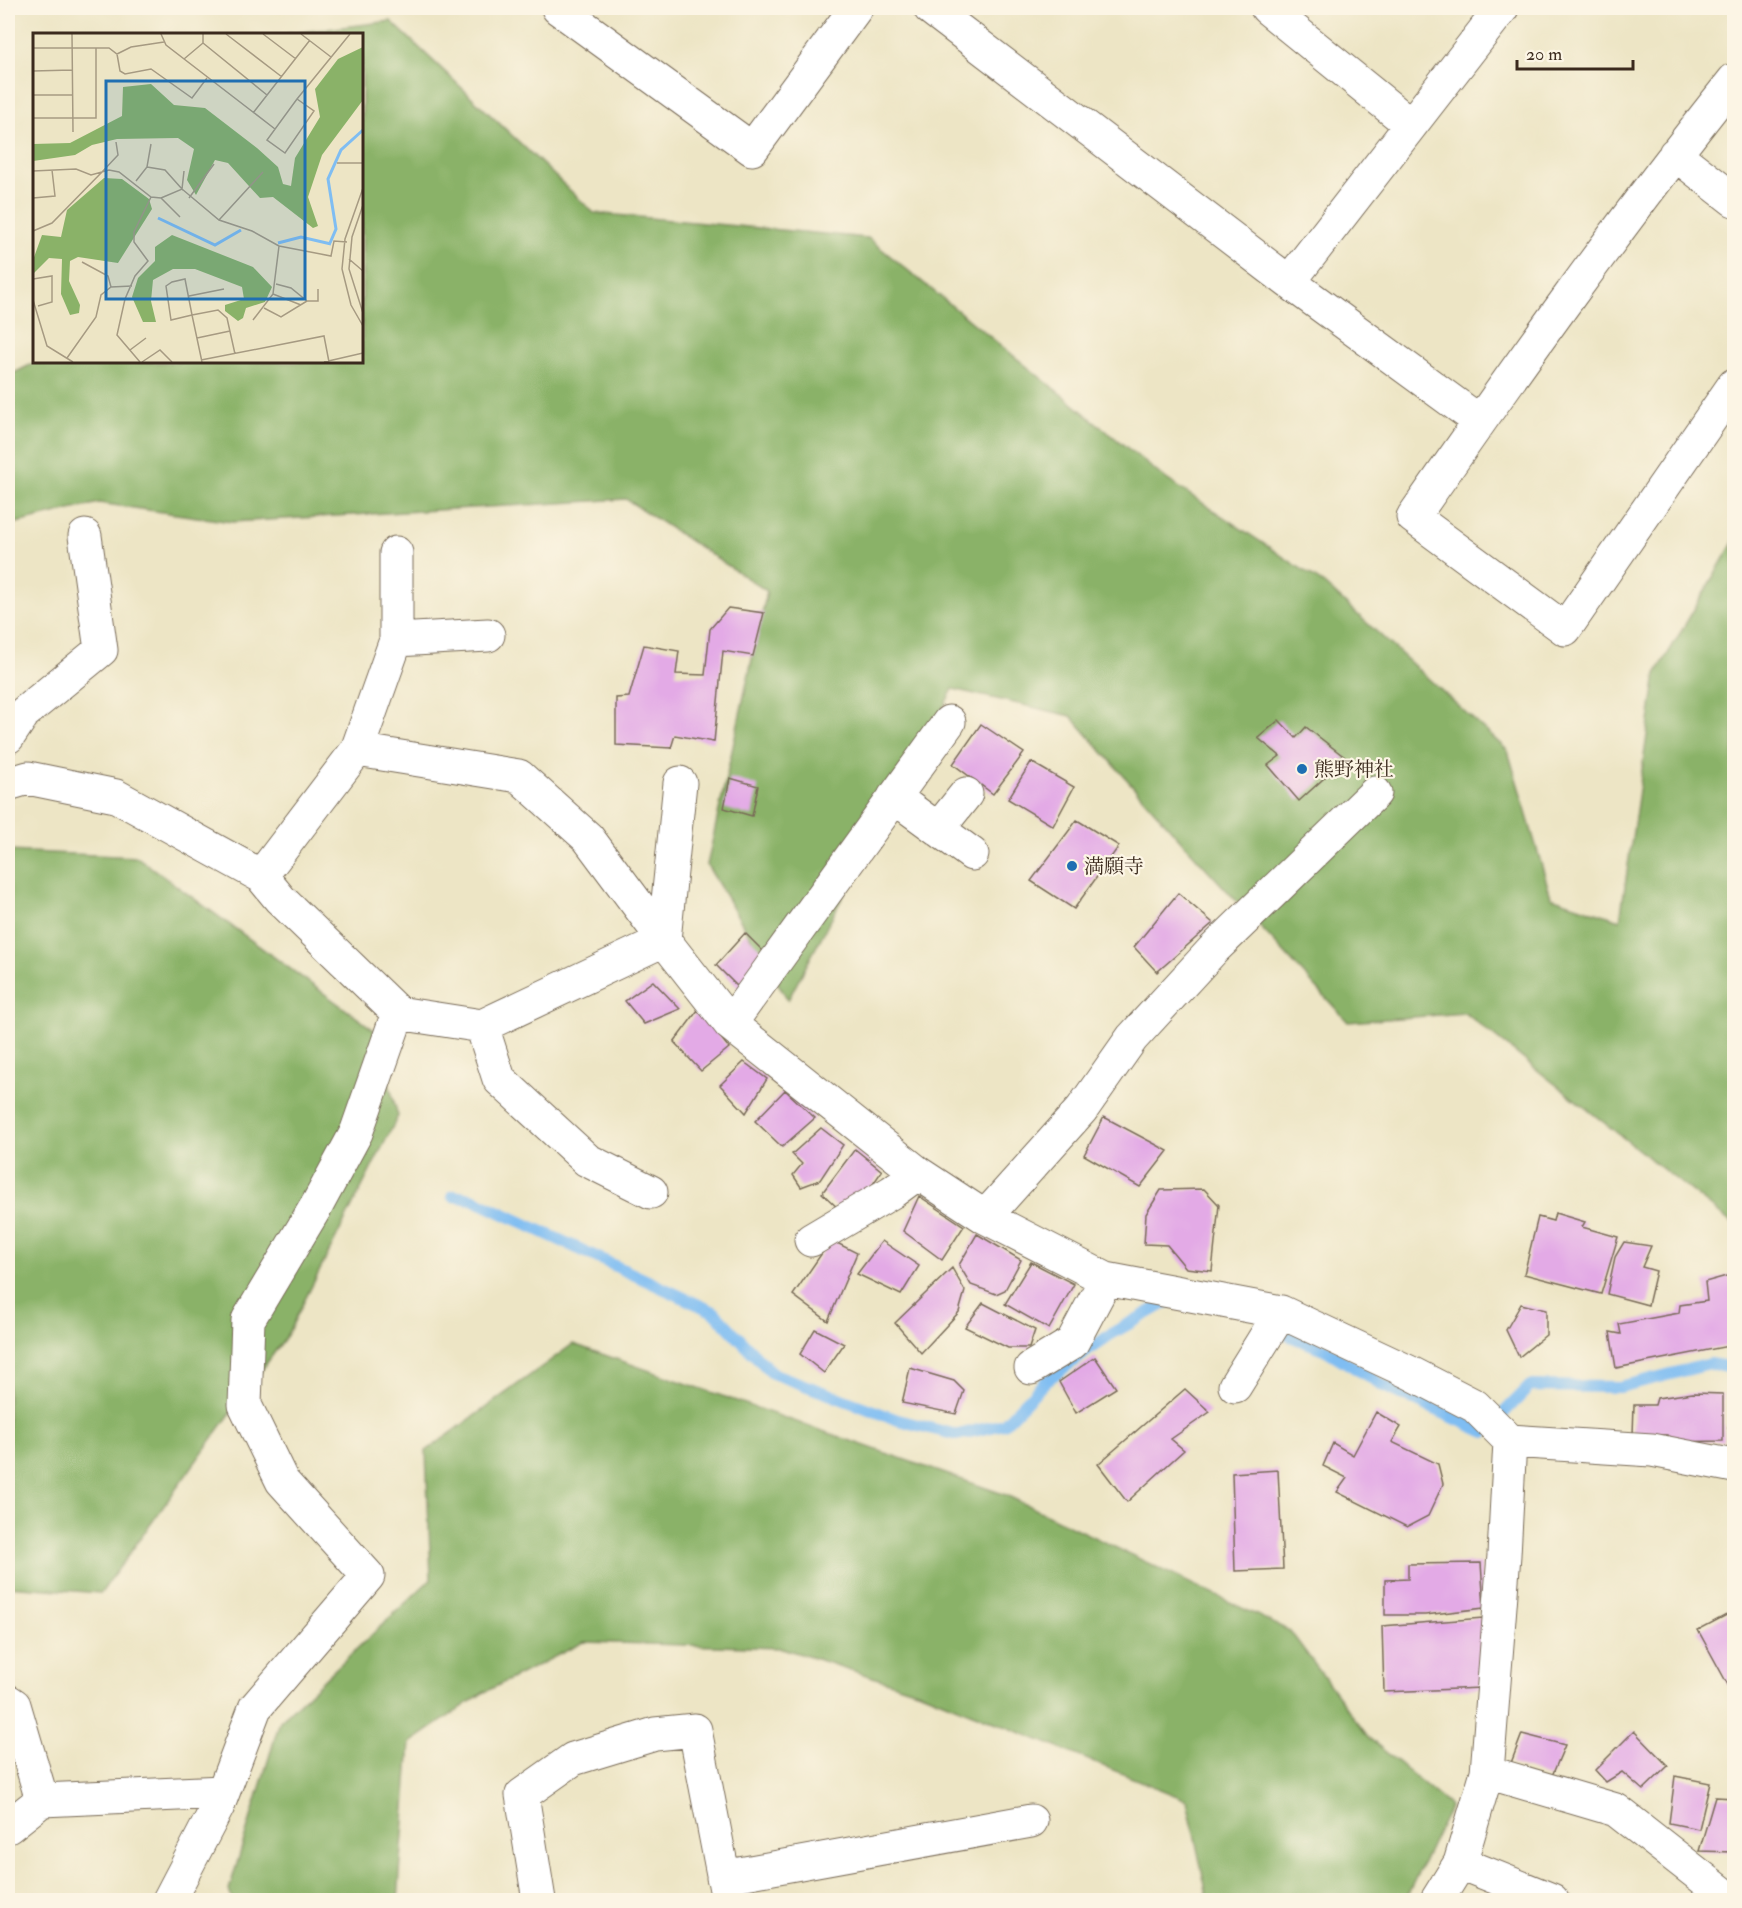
<svg xmlns="http://www.w3.org/2000/svg" width="1742" height="1908" font-family="'IM FELL Double Pica','Noto Serif JP',serif">
<style>
.forest{fill:#8ab268;stroke:#626e43;stroke-width:1.5}
.lines{fill:none;stroke-linecap:round;stroke-linejoin:round}
.stream{stroke:#7fbdf2;stroke-width:12}
.building{fill:#e3aae6}
.minor-casing{stroke:#796b58;stroke-width:35}
.minor{stroke:#fff;stroke-width:33}
.poi-dot{fill:#1f6fb2;stroke:#fcf5e5;stroke-width:2}
.labels{text-anchor:middle;stroke-width:4.5;stroke-linejoin:round;paint-order:stroke}
.poi-label{font-size:20px;fill:#3b2a1e;stroke:#fcf5e5;text-anchor:start}
.inset-river{fill:none;stroke:#7fbdf2;stroke-width:3}
.inset-road{fill:none;stroke:#a69a82;stroke-width:1.5}
.view{fill:#1f6fb2;fill-opacity:0.15;stroke:#1f6fb2;stroke-width:3}
.inset-edge{fill:none;stroke:#3b2a1e;stroke-width:3}
</style>
<rect width="100%" height="100%" fill="#fcf5e5"/>
<filter id="ink" filterUnits="userSpaceOnUse"><feTurbulence type="fractalNoise" baseFrequency=".0167" numOctaves="2"/><feDisplacementMap in="SourceGraphic" scale="12" xChannelSelector="R" yChannelSelector="G"/><feConvolveMatrix kernelMatrix="1 2 1 2 8 2 1 2 1" color-interpolation-filters="sRGB"/></filter>
<filter id="wash" filterUnits="userSpaceOnUse"><feTurbulence type="fractalNoise" baseFrequency=".008" numOctaves="4" result="noise"/><feDisplacementMap in="SourceGraphic" scale="24" xChannelSelector="R" yChannelSelector="G"/><feGaussianBlur stdDeviation="1.35" result="paint"/><feColorMatrix in="noise" values="0 0 0 0 0 0 0 0 0 0 0 0 0 0 0 0 0 1.4 0 .05"/><feComposite in="paint" operator="in"/></filter>
<g filter="url(#wash)">
<rect width="100%" height="100%" fill="#ede5c5"/>
<path class="forest" d="M391,21L594,213L868,238L1162,476L1324,584L1508,751L1551,897L1620,920L1656,674L1734,541V1225L1465,1013L1348,1022L1183,843L1071,716L953,689L788,1000L707,865L767,591L626,499L232,522L99,503L8,525V376L36,362H362V34H287Z
M8,851L137,857L374,1030L398,1116L287,1335L101,1593L8,1586Z
M573,1344L1006,1495L1290,1631L1369,1738L1450,1806L1405,1900H1208L1187,1800L923,1693L782,1648L584,1642L483,1693L410,1743L398,1900H232L229,1890L280,1721L431,1579L426,1451Z"/>
<g class="lines">
<path class="stream" d="M453,1196L472,1199L714,1312L772,1373L898,1420L957,1435L1004,1424L1046,1381L1111,1334L1169,1301H1175
M1272,1329L1326,1350L1384,1386L1485,1432L1530,1386L1620,1387L1710,1364L1734,1368"/>
</g>
<g id="blocks">
<path class="building" d="M728,608L764,613L753,656L723,651L714,742L675,735L671,748L616,745V698L629,697L644,645L679,651L676,674L705,675L710,629Z
M1279,720L1296,738L1306,727L1346,758L1299,801L1268,765L1280,756L1258,738Z
M981,724L1024,753L993,794L953,764Z
M1031,762L1074,787L1053,826L1008,799Z
M730,778L758,786L752,816L724,808Z
M1077,820L1119,846L1074,909L1031,881Z
M1178,893L1213,923L1157,972L1134,947Z
M745,933L767,955L740,989L716,965Z
M653,981L680,1009L644,1024L625,1001Z
M698,1010L729,1048L701,1071L674,1042Z
M744,1062L767,1079L746,1113L720,1085Z
M785,1090L815,1118L782,1147L755,1121Z
M1104,1117L1168,1151L1140,1187L1084,1155Z
M821,1128L843,1145L820,1180L801,1187L793,1175L802,1164L792,1154Z
M855,1149L882,1171L857,1207L842,1212L822,1193Z
M1204,1189L1219,1205L1212,1271L1186,1268L1167,1245L1144,1244L1146,1214L1161,1190Z
M919,1196L964,1226L942,1260L903,1231Z
M1555,1213L1585,1222L1582,1227L1618,1237L1601,1294L1524,1274L1538,1217L1553,1221Z
M977,1234L1021,1260L1005,1290L996,1294L971,1285L959,1265Z
M831,1240L857,1253L828,1321L793,1295Z
M882,1241L919,1266L901,1295L857,1274Z
M1624,1242L1651,1246L1642,1267L1656,1271L1648,1305L1607,1294L1615,1257Z
M1031,1262L1074,1284L1049,1329L1005,1304Z
M952,1268L965,1291L959,1312L921,1353L895,1323Z
M1730,1275L1731,1285H1734V1345L1616,1368L1610,1332L1621,1334L1619,1324L1679,1313L1680,1305L1707,1301L1705,1282Z
M983,1303L1035,1330L1029,1348H1008L965,1327Z
M1521,1304L1546,1310V1335L1519,1357L1506,1330Z
M815,1329L844,1344L824,1373L800,1354Z
M1095,1357L1116,1388L1076,1413L1059,1382Z
M910,1368L954,1381L964,1391L956,1414L902,1403Z
M1185,1389L1210,1412L1171,1439L1184,1450L1127,1502L1098,1464Z
M1693,1393L1723,1394V1441L1667,1442V1435H1633L1634,1405H1655L1657,1398Z
M1734,1408V1441L1730,1439L1734,1430L1728,1428Z
M1376,1412L1401,1427L1392,1442L1438,1464L1443,1484L1428,1516L1407,1527L1337,1492L1347,1478L1323,1466L1333,1443L1353,1455Z
M1278,1470L1283,1569L1235,1571L1232,1473Z
M1481,1563L1484,1608L1425,1615H1385V1580L1408,1579V1564Z
M1734,1611V1696L1698,1630Z
M1483,1618L1481,1688L1384,1692L1382,1626Z
M1634,1731L1668,1766L1643,1790L1622,1772L1606,1782L1595,1770Z
M1522,1734L1565,1745L1551,1778L1511,1763Z
M1675,1776L1710,1783L1699,1829L1669,1823Z
M1715,1797L1734,1798V1852L1699,1851Z"/>
</g>
</g>
<g filter="url(#ink)">
<use href="#blocks" fill-opacity="0" stroke="#796b58" stroke-width="1.5"/>
<g class="lines">
<g class="minor-casing">
<path id="minor" d="M558,8L752,149L856,8
M930,8L1289,282L1479,421
M1267,8L1411,125
M1734,80C1621,221 1516,369 1413,517L1565,629L1734,385
M1675,154L1734,200
M1289,282L1502,8
M396,640L488,635
M8,737L24,713L101,650L85,536
M357,750L519,776L588,838L664,940L680,783
M8,784L28,778L116,796L261,876L280,899L398,1013L482,1026L499,1079L587,1160L651,1192
M894,797L972,854
M938,829L966,794
M261,876L357,750L396,640V553
M730,1024L949,722
M482,1026L664,940L730,1024L918,1173L985,1217L1106,1279L1281,1312L1411,1373L1475,1406L1510,1441L1504,1555L1487,1772L1460,1863L1437,1900
M985,1217L1082,1109L1132,1038L1213,950L1375,793
M811,1240L892,1192L918,1173
M1031,1368L1072,1343L1106,1279
M1235,1386L1281,1312
M1510,1441L1652,1450L1734,1466
M8,1701L14,1705L42,1800
M1487,1772L1616,1810L1731,1900
M8,1827L42,1800L223,1792
M1460,1863L1552,1900
M723,1877L1031,1821
M169,1900L218,1806L255,1708L368,1576L282,1481L245,1405L248,1320L317,1205L356,1133L398,1013
M539,1900L522,1795L573,1759L655,1734L695,1730L728,1900"/>
</g>
<use href="#minor" class="minor"/>
</g>
</g>
<g class="poi-dot">
<circle cx="1302" cy="769" r="6"/>
<circle cx="1072" cy="866" r="6"/>
</g>
<g class="labels">
<g class="poi-label">
<text x="1314" y="776">熊野神社</text>
<text x="1084" y="873">満願寺</text>
</g>
</g>
<g transform="translate(33 33)">
<rect width="330" height="330" fill="#ede5c5"/>
<path d="M330,14V67L289,122L275,164L285,193L280,195L240,164L227,165L195,130L182,127L163,162L154,147L161,116L145,105L84,106L59,112L42,122L0,128V111L37,110L89,83L90,54L118,51L141,72L172,75L224,115L245,134L250,151L258,153L262,125L287,84L282,56L305,26ZM71,145L89,146L116,166L119,176L85,230L45,224L37,228L36,248L47,272L46,280L37,282L28,261L29,226L16,225L0,241V227L9,202L28,204L34,177ZM139,202L220,234L239,254L232,269L213,275L210,285L205,288L192,278V272L211,266L209,254L162,236H140L120,247L118,268L123,289H110L99,264L105,245L122,228V214Z" fill="#8ab268"/>
<path class="inset-river" d="M125,185L182,212L208,197M245,210L268,204L298,211M297,210L303,196L295,146L308,117L330,97"/>
<path class="inset-road" d="M39,1L40,99M128,1L133,12L242,96M193,1L249,44M230,1L263,26M268,1L298,24M170,10L234,62M0,15H76L84,21L98,14L131,9M84,21L87,38L92,41L118,36L159,65L174,45M151,26L170,10V1M0,38L39,37M0,62H39M264,66L281,78L252,120L234,107L264,66L317,1M220,80L277,7M0,85H63V15M304,130H330M114,134L132,137L149,156L151,138M0,138L43,136L58,142L76,137L86,139L118,164L128,165L147,184M103,148L114,134L118,111M330,155L312,206L309,236L318,272L330,293M0,165L22,163L19,137M128,165L149,156L186,187L219,198L246,213L240,261L220,287M156,165L181,131M330,172L319,204L316,236L330,280M186,187L230,139M0,198L19,190L69,139L85,122L83,109M246,213L298,223L301,208L314,209M316,226L330,238M49,229L75,243L78,254M0,246L19,243V269L5,273M243,251L258,255L274,268H285V256M240,261L268,272M156,263L191,256M0,267L14,313L40,329M231,275L248,284L274,268M164,305L197,298M97,317L113,305M34,325L63,284L68,262L78,254L99,253M168,327L291,303L296,329M107,329L84,302L92,266L102,243L115,228L101,209V199L118,164M109,329L127,317L139,329M169,329L159,282L152,246L139,249L133,253L138,287L159,282L185,277L194,285L202,321M291,329L330,320"/>
<path class="view" d="M73,48H272V266H73Z"/>
<rect width="330" height="330" class="inset-edge"/>
</g>
<rect width="1742" height="1908" fill="none" stroke="#fcf5e5" stroke-width="30"/>
<path d="M1517 60v9h116v-9" fill="none" stroke="#3b2a1e" stroke-width="3"/>
<text x="1526" y="60" font-size="18" fill="#3b2a1e" stroke="#fcf5e5" stroke-width="4.5" paint-order="stroke">20 m</text>
</svg>
